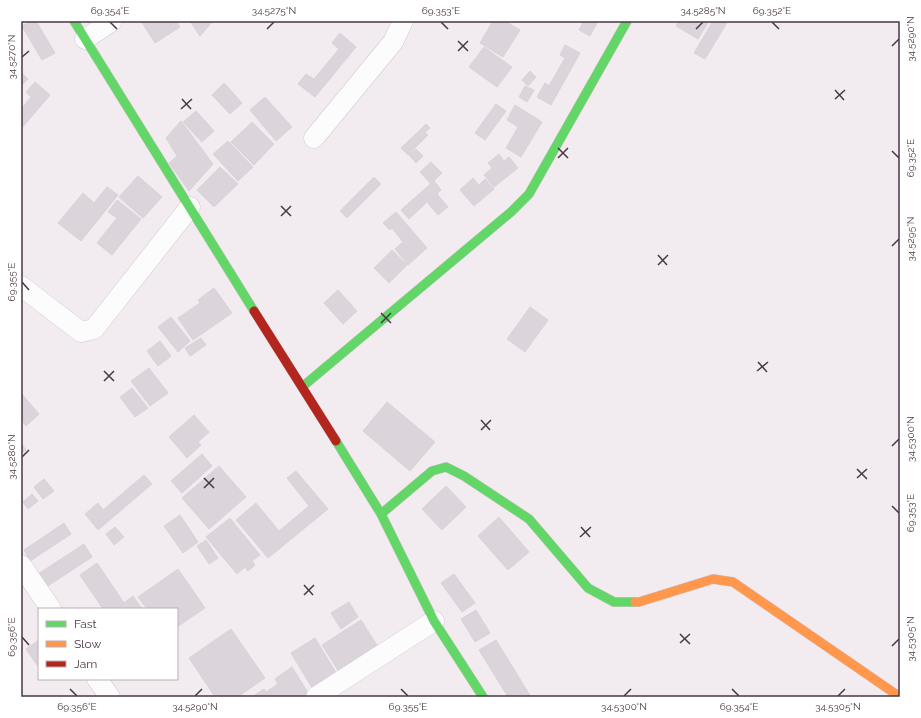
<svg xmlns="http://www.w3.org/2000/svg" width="921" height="718" font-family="Raleway,sans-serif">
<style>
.building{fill:#dcd4db;stroke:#dbd1d9}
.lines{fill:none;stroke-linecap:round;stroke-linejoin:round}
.street-casing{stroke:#d1c9cf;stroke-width:21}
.fast-casing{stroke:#d8c8d3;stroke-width:10}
.slow-casing{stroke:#d8c8d3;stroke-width:10}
.jam-casing{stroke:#d8c8d3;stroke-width:10}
.street{stroke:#fdfcfd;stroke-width:20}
.fast{stroke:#63d668;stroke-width:9}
.slow{stroke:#ff974d;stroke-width:9}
.jam{stroke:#b3261e;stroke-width:9}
.ticks{fill:none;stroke:#4a3746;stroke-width:1.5}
.neatline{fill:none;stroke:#4a3746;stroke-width:1.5}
.ticks-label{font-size:10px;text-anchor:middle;fill:#4a3746}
</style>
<rect width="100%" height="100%" fill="#f2ecf1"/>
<path class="building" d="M31,21H36L55,53L42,60L22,26Z
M141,21H176L180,27L155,43Z
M190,21H213L200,36Z
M493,21H505L520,30L503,57L480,43Z
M584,21H598L590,36L579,30Z
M679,21H709L698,39L676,26Z
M713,21H728L705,59L694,53Z
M340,33L356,47L315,97L298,84L306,74L314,79L339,49L332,43Z
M565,45L580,53L551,105L537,97L545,83L549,86L565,58L560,55Z
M484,47L512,67L497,87L469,67Z
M530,71L536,77L528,86L522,80Z
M21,72L28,79L21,86Z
M35,82L50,95L21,129V109L31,97L26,92Z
M224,83L242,103L230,114L212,95Z
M525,86L534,90L527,102L519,97Z
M265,97L292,127L276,141L250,110Z
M496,104L506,111L485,140L475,133Z
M515,105L542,122L521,157L506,148L518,127L507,120Z
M196,111L214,131L202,142L183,122Z
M181,121L213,164L189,191L169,163L177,156L166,138Z
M252,122L274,144L254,165L231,142Z
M426,124L430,128L425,132L428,135L408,155L401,148Z
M228,141L253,167L238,181L213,154Z
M416,149L423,156L416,163L409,155Z
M499,154L504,161L509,157L518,168L494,187L484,175L492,168L488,163Z
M431,162L442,173L431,184L420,172Z
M220,167L238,184L214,207L197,190Z
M138,176L162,197L143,218L119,197Z
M374,177L381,184L347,218L340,211Z
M473,178L479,185L485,179L494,189L474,206L460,190Z
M434,181L441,190L437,194L448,207L438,215L427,202L409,219L401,210Z
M107,187L118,195L81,241L58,223L83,193L94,203Z
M117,200L141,219L112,255L97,243L117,218L108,212Z
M396,212L427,248L408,265L395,249L403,242L392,228L390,230L383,223Z
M392,250L407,265L389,283L374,268Z
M214,288L232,313L193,340L178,318L200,303L198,300Z
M338,290L357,311L343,324L324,303Z
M530,307L548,320L525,352L507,339Z
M171,317L190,341L178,352L158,327Z
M201,338L206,345L190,356L185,348Z
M160,341L171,356L158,366L147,351Z
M149,368L168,393L150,406L131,381Z
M132,388L148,408L135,417L120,397Z
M21,393L39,414L26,426L21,419Z
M387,402L435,442L410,471L363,431Z
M194,415L209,432L198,442L201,445L187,458L169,437Z
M21,443L26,450L21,453Z
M202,454L212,466L182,493L171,481Z
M219,466L246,497L209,529L182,498Z
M296,471L328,509L268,558L236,520L256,503L279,531L309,506L287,478Z
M144,475L152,484L98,530L85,514L98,503L103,510Z
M44,479L54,491L43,499L34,487Z
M446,486L466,507L442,530L422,509Z
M32,494L38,501L28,509L23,502Z
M180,515L198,542L183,553L164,526Z
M499,517L529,552L508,570L478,536Z
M230,518L260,555L252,561L255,565L248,571L245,567L237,574L206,537Z
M64,523L71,534L30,561L24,550Z
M115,527L124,537L114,545L106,534Z
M206,540L218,558L209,564L197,546Z
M84,544L92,557L43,589L35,576Z
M97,563L124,603L115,609H103L80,575Z
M178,569L205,608L177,627V609H147L138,597Z
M454,574L475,603L462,612L441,583Z
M133,596L142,609H116Z
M349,602L358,617L341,629L331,613Z
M476,610L490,633L475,642L461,619Z
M361,620L380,650L341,675L322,645Z
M231,629L265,678L239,696L240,697H215L189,658Z
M315,638L338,676L314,691L291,653Z
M39,640V664L37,665L26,649Z
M496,640L531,697H508L479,650Z
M292,667L310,696L309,697H252L264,689L266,692L278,684L275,679Z"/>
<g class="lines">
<g class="street-casing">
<path id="street" d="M85,39L112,21
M314,138L393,42L403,21
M21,286L81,332L94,329L190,207
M21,565L51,609
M97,679L110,697
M316,697L434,621"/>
</g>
<g class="fast-casing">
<path id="fast" d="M74,21L254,311
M302,387L511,212L529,194L627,21
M336,441L381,514L434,621L483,697
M381,514L432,471L446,467L464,476L529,519L588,588L614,602H635"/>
</g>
<g class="slow-casing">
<path id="slow" d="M635,602H639L713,579L733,582L900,697"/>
</g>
<g class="jam-casing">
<path id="jam" d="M254,311L336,441"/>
</g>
<use href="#street" class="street"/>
<use href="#fast" class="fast"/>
<use href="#slow" class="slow"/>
<use href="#jam" class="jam"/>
</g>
<path class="ticks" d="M110,22L117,29M441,22L448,29M772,22L779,29M267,29L274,22M696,29L703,22M458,41L468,51M892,46L899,39M458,51L468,41M22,57L29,51M835,90L844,100M182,99L191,109M835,99L845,90M181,109L192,99M558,148L568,158M892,151L899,158M558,158L568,148M281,206L291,216M281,216L291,206M892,246L899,239M658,255L667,265M658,265L668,255M22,282L29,290M381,313L391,323M381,323L391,313M758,362L767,372M104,371L114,381M757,371L768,362M104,381L114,371M481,420L490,430M481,430L491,420M892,446L899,439M22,457L29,450M857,469L867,479M204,478L214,488M857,478L867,469M204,488L214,478M892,506L899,513M581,527L590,537M580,537L591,527M304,585L313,595M304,595L314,585M680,634L690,644M22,637L29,645M680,643L690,634M892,646L899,639M70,689L77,696M401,689L408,696M732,689L739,696M195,696L202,689M624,696L631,689M838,696L845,689"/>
<rect width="921" height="718" fill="none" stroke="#ffffff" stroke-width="44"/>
<rect x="38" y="608" width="140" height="72" fill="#ffffff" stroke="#b7afb5"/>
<rect x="46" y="621" width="20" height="6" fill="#63d668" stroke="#b7afb5"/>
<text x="74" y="628" font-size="12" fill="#4a3746">Fast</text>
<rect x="46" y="641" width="20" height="6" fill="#ff974d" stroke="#b7afb5"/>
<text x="74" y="648" font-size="12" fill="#4a3746">Slow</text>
<rect x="46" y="661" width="20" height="6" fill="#b3261e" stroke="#b7afb5"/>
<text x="74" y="668" font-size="12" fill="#4a3746">Jam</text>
<rect x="22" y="22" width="877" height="674" class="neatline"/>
<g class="ticks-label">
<text x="110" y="14">69.354°E</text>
<text x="274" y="14">34.5275°N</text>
<text x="441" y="14">69.353°E</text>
<text x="703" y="14">34.5285°N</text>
<text x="772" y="14">69.352°E</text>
<text transform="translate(910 39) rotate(-90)" y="4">34.5290°N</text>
<text transform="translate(11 57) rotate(-90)" y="4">34.5270°N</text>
<text transform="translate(910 158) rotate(-90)" y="4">69.352°E</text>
<text transform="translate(910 239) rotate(-90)" y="4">34.5295°N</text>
<text transform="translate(11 282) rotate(-90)" y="4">69.355°E</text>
<text transform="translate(910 439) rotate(-90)" y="4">34.5300°N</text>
<text transform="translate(11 457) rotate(-90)" y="4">34.5280°N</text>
<text transform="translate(910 513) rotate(-90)" y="4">69.353°E</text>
<text transform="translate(11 637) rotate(-90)" y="4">69.356°E</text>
<text transform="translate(910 639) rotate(-90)" y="4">34.5305°N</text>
<text x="77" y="710">69.356°E</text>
<text x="195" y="710">34.5290°N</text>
<text x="408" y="710">69.355°E</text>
<text x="624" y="710">34.5300°N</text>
<text x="739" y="710">69.354°E</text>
<text x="838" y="710">34.5305°N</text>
</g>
</svg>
